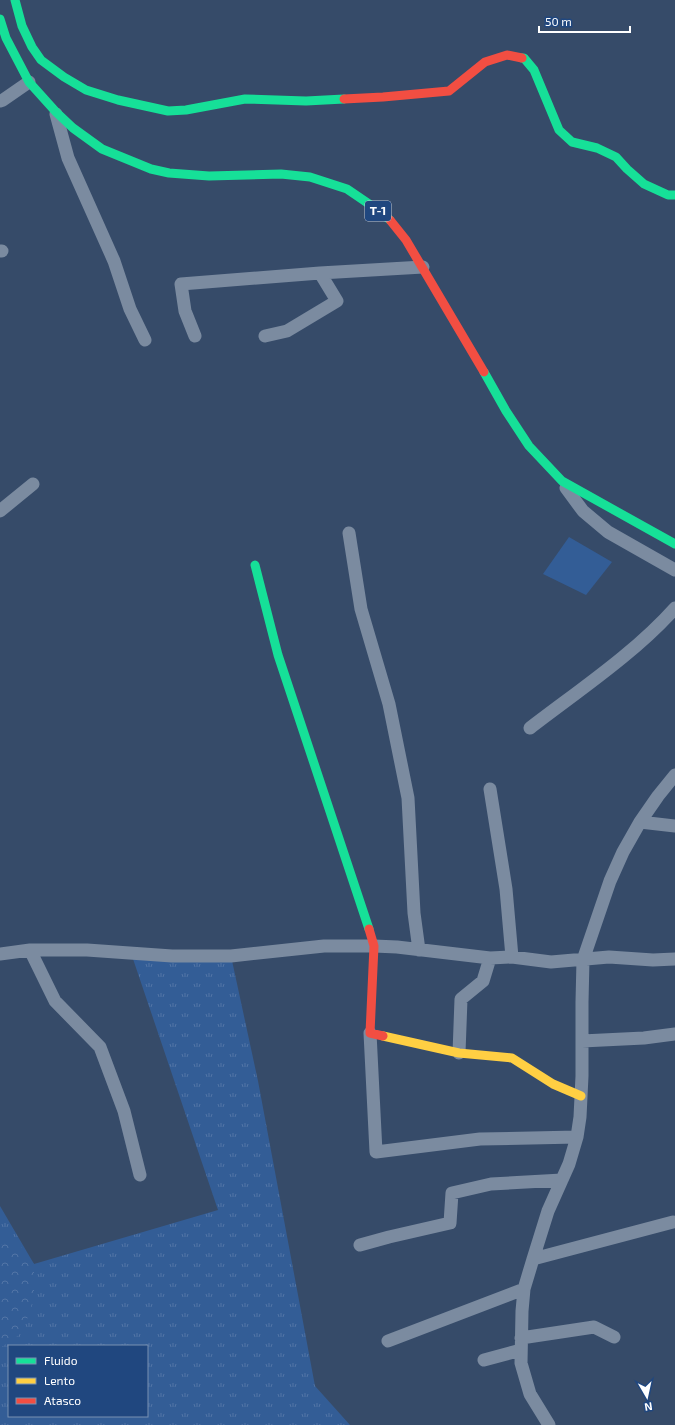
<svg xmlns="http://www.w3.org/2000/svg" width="675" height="1425" font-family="'Exo 2',sans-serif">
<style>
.grass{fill:url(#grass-tufts);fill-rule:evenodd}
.forest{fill:url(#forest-crowns)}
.garden{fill:#335d96}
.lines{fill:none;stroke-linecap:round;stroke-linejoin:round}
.street{stroke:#7b8ba0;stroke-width:13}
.fast{stroke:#16e098;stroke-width:9}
.slow{stroke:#ffcf43;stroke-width:9}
.jam{stroke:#f24e42;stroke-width:9}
.labels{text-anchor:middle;stroke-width:4;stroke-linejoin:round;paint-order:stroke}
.shield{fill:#20477f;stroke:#bcc8d9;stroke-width:1}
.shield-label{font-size:12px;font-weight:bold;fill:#fff}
</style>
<defs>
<pattern id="grass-tufts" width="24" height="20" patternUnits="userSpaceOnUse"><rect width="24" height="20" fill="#335d96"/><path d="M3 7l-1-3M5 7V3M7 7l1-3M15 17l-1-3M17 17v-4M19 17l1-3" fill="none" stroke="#5275a6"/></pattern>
<pattern id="forest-crowns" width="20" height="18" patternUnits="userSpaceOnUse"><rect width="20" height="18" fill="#335d96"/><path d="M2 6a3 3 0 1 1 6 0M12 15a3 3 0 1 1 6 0" fill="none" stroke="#5275a6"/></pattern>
</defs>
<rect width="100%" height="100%" fill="#364b69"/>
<path class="grass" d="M131,953L231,956L258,1081L315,1386L350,1425H0V1206L34,1264L218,1210ZM9,1346H147V1416H9Z"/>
<path class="forest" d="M15,1239L34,1264V1294L29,1315L19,1335L0,1348V1245Z"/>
<path class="garden" d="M569,537L612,562L586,595L543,574Z"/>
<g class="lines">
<path class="street" d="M0,101L3,100L29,82
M56,114L68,158L114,261L130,309L145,340
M0,251H2
M195,336L185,311L181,284L320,273L423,267
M265,336L287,331L337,301L320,273
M566,488L583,511L608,532L675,570
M0,511L33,484
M349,533L361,609L389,704L408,798L414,913L419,950
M530,728C578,691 635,653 675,608
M490,789L506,889L512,957
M640,822L675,826
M30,950L55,1001L100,1047L124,1111L140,1175
M0,954L30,950H87L172,956H231L324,946H374L397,947L490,958L512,957L551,962L609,957L653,960L675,959
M370,1033L376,1152L480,1139L577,1137
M582,1041L644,1038L675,1034
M459,1053L461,999L483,981L490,958
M360,1245L389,1237L450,1223L452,1193L491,1184L562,1180
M533,1259L673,1222
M521,1338L594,1327L614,1337
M388,1341L524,1289
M484,1360L521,1350
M549,1425L530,1394L521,1363L522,1311L524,1289L533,1259L548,1211L569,1164L577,1137L580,1117L582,1076V1002L583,960L610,881L623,852L640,822L658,796L675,775"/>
<path class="fast" d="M15,0L22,26L32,47L41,60L64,77L86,90L118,100L168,111L186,110L245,99L306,101L344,99
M0,19L6,38L29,82L56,112L73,128L102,149L151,169L169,173L209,176L281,174L310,177L347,189L372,206L390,220
M522,58H524L534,70L559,130L572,142L597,148L616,157L627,169L644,184L668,195H675
M484,372L506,411L529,446L562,481L675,544
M255,565L278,655L369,929"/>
<path class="slow" d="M383,1036L459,1053L512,1058L553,1084L581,1096"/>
<path class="jam" d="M344,99L383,97L449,91L485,62L507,55L522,58
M390,220L406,240L484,372
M369,929L374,946L370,1033L383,1036"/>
</g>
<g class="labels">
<rect class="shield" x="365" y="201" width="26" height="20" rx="3"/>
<g class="shield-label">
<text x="378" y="215">T-1</text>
</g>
</g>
<rect x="8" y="1345" width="140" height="72" fill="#20477f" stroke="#7991b2"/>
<rect x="16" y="1358" width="20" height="6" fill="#16e098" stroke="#7991b2"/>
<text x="44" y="1365" font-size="12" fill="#ffffff">Fluido</text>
<rect x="16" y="1378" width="20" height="6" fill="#ffcf43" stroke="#7991b2"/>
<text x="44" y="1385" font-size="12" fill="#ffffff">Lento</text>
<rect x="16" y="1398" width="20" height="6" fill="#f24e42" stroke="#7991b2"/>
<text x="44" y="1405" font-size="12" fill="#ffffff">Atasco</text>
<g transform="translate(647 1397) rotate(171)" stroke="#20477f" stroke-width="3" paint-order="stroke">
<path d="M0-3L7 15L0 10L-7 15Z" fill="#ffffff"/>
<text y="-6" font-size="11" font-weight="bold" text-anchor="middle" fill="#ffffff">N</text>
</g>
<path d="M539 26v6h91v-6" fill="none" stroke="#ffffff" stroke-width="2"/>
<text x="545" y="26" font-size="12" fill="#ffffff" stroke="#20477f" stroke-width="3" paint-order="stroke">50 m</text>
</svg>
